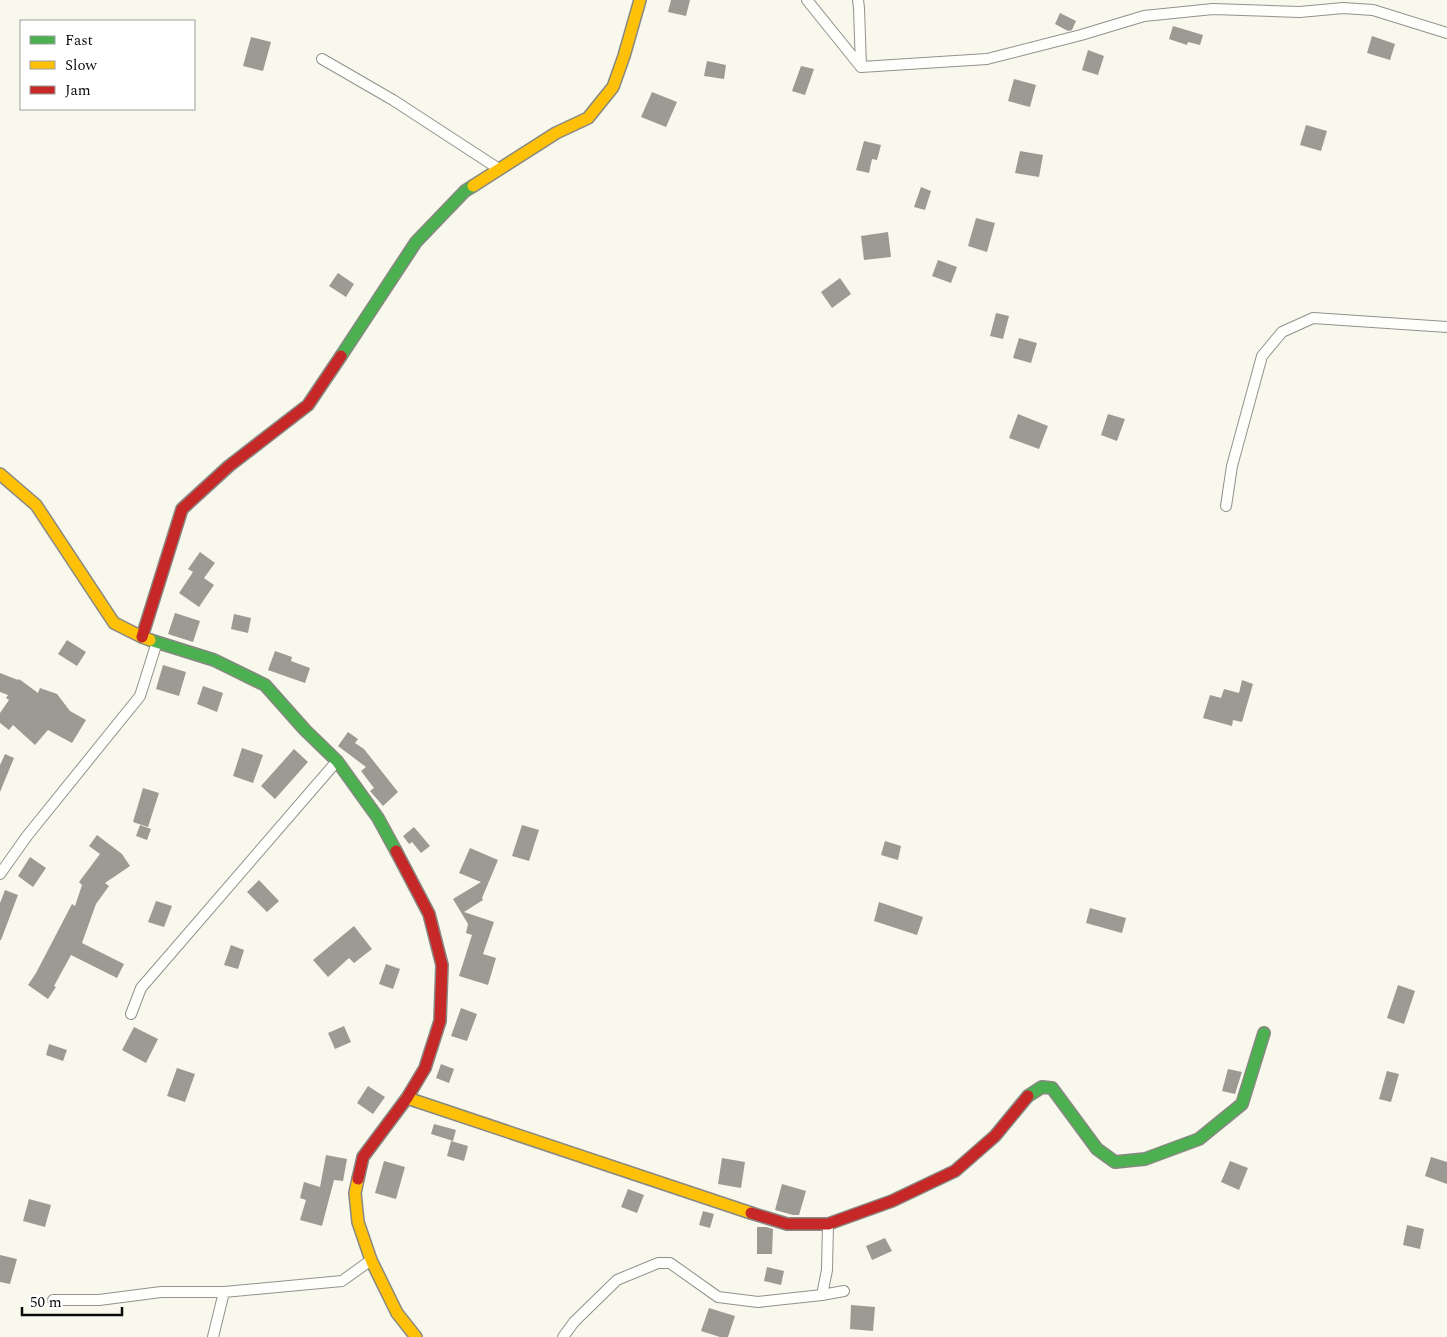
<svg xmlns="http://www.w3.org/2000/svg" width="1447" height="1337" font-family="Spectral,serif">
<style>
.building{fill:#9c9a93}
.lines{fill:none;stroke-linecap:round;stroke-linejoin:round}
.street-casing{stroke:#92918c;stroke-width:12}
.fast-casing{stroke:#888883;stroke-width:14}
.slow-casing{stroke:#888883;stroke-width:14}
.jam-casing{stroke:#888883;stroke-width:14}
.street{stroke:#fefefc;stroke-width:10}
.fast{stroke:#4caf50;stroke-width:11}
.slow{stroke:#ffc107;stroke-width:11}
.jam{stroke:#c62828;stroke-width:11}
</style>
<rect width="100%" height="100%" fill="#f9f8ed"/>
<path class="building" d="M671,0H690L686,16L668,12Z
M1060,13L1076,21L1072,30L1068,31L1055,24Z
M1173,26L1203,35L1200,45L1188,42L1187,45L1169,39Z
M1372,36L1395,44L1390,60L1367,53Z
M251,37L271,42L263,71L243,66Z
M1088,50L1104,56L1098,75L1082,70Z
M707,61L726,65L724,79L704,76Z
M801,66L814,69L805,95L792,91Z
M1014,79L1036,85L1030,107L1008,101Z
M652,92L677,102L666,127L641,117Z
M1306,125L1327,131L1321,151L1300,145Z
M864,141L881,145L877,160L872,159L869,173L856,170Z
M1020,151L1043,155L1039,177L1015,173Z
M921,187L931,191L925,210L914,207Z
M976,218L995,223L987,252L968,246Z
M888,232L891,257L864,260L861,236Z
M938,260L957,267L951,283L932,276Z
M338,273L354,284L346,297L329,286Z
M840,278L851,294L832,308L821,292Z
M996,313L1009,316L1003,339L990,336Z
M1019,338L1037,343L1031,363L1013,358Z
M1018,414L1048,426L1039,449L1009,438Z
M1108,414L1125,419L1117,441L1101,435Z
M200,552L215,563L204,578L214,585L199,607L179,593L193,572L188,569Z
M175,613L200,621L193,642L168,634Z
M234,614L251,618L248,633L231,629Z
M67,640L86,652L77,666L58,654Z
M275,651L292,657L291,661L310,668L305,683L268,670Z
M163,665L186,672L179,696L156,689Z
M0,673L18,680L19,679L38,693L40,688L57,694L70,711L86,720L72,743L48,730L35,745L13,725L9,730L0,723V713L9,700L6,698L8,695L0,692Z
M1242,680L1253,684L1242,722L1233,720L1232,726L1203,718L1210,695L1221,698L1224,689L1239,693Z
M203,686L223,693L217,712L197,704Z
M348,732L358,739L355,743L364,749L398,792L383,806L370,791L374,788L361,771L366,767L338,746Z
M242,748L263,755L253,783L233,776Z
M294,749L308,762L275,799L261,786Z
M5,754L14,758L0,792V765Z
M143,788L159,793L148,827L133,822Z
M140,825L151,829L147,840L136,836Z
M522,825L539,830L529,861L512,856Z
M414,827L430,846L421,853L412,842L409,844L403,836Z
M97,835L122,854L130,866L105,883L109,886L96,904L82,943L124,964L117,978L71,955L54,986L56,987L48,999L28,985L36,973L72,904L75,906L82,885L79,882L100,854L89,846Z
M885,841L901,846L898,860L881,855Z
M470,848L498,860L482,898L483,900L464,912L494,922L483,954L496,958L488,985L459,976L472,935L466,933L468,924L453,899L481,882L459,873Z
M30,857L46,868L33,887L18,876Z
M259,880L279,901L267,912L247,892Z
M5,890L18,895L1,940H0V903Z
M156,901L172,906L164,927L148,922Z
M879,902L923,917L917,935L874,921Z
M1090,908L1126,918L1122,933L1086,923Z
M354,926L372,949L354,963L349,958L328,977L313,960Z
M231,945L244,950L238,969L224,965Z
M386,964L400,969L393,989L379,984Z
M1398,985L1415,991L1404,1024L1387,1018Z
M461,1008L477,1014L467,1041L451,1036Z
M344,1026L351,1042L335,1049L328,1033Z
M134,1027L158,1039L146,1063L122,1050Z
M49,1044L67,1050L63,1061L46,1055Z
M441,1064L454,1069L449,1083L436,1078Z
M177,1068L195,1074L185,1102L167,1096Z
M1228,1069L1242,1072L1235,1094L1222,1091Z
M1387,1071L1399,1074L1391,1102L1379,1099Z
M368,1086L385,1097L373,1114L357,1103Z
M434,1124L456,1130L453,1141L431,1134Z
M451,1141L468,1146L464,1161L447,1156Z
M326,1155L347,1159L343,1181L334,1180L322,1226L300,1220L306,1200L300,1198L304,1182L320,1187Z
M1431,1157L1447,1162V1184L1425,1176Z
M722,1158L745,1162L741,1188L718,1184Z
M384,1161L405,1167L396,1199L375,1193Z
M1230,1161L1248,1168L1239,1190L1221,1182Z
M782,1184L806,1191L799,1215H793L775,1210Z
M628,1189L644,1195L637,1213L621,1207Z
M29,1199L51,1205L45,1227L23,1221Z
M703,1211L714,1214L710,1228L699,1225Z
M1407,1225L1424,1229L1420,1249L1403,1245Z
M757,1227H766L773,1229L772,1254H757Z
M885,1238L892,1251L872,1260L866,1246Z
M0,1255L17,1259L10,1284L0,1282Z
M767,1267L784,1271L781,1285L764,1281Z
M851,1305L875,1307L873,1331L850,1329Z
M709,1308L735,1316L728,1337H720L701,1331Z"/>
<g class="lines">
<g class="street-casing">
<path id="street" d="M807,0L861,67L987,59L1081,35L1144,16L1213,9L1300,12L1343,8L1373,10L1447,33
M858,0L859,8L861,67
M322,59L393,100L499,169
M1226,506L1232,466L1262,356L1282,332L1313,318L1447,327
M0,874L27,836L140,696L157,642
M131,1014L141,988L337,761
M822,1295L827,1270L828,1224
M53,1300H99L161,1292H224L342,1281L371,1260
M213,1337L224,1292
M563,1337L574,1322L617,1280L658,1263H670L718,1297L758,1302L822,1295L844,1291"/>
</g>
<g class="fast-casing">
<path id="fast" d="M341,356L416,242L465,191L473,186
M150,640L214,660L265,685L305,730L337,761L378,818L396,851
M1028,1096L1042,1087L1052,1088L1097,1149L1115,1162L1145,1159L1199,1139L1242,1104L1264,1033"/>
</g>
<g class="slow-casing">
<path id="slow" d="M473,186L556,133L588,118L613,87L624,56L640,0
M0,474L36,505L114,623L142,637L150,640
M407,1098L751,1213
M358,1179L355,1193L358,1222L371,1260L397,1313L416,1337"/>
</g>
<g class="jam-casing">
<path id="jam" d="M142,637L182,509L229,466L308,405L341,356
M358,1179L363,1157L407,1098L425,1068L440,1021L442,965L429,914L396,851
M751,1213L787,1224H828L892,1201L955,1171L995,1136L1028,1096"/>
</g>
<use href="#street" class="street"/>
<use href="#fast" class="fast"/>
<use href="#slow" class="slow"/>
<use href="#jam" class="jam"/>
</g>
<rect x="20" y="20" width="175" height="90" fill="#ffffff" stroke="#9d9d9d"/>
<rect x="30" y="36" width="25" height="8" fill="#4caf50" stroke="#9d9d9d"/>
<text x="65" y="45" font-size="15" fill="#0a0a0a">Fast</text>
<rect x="30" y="61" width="25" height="8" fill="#ffc107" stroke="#9d9d9d"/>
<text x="65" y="70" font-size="15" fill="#0a0a0a">Slow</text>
<rect x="30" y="86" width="25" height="8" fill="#c62828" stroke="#9d9d9d"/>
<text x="65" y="95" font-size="15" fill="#0a0a0a">Jam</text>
<path d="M22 1307v8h100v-8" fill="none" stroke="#0a0a0a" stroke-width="2.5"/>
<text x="30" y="1307" font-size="15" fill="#0a0a0a" stroke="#ffffff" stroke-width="4" paint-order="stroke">50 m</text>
</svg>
